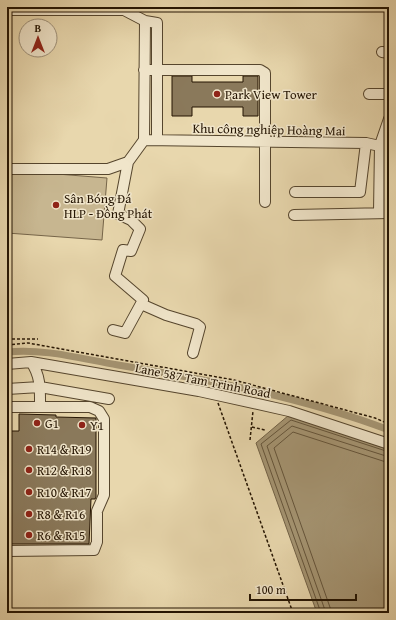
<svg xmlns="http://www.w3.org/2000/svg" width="396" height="620" font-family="'Gentium Book Plus',serif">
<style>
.green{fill:#c7b690;stroke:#766549}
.water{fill:#a59573;stroke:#716146}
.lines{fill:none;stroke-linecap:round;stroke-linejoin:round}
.shore{stroke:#64543a;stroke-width:1}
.canal{stroke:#a59573;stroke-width:7}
.building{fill:#8a795b;stroke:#241402}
.minor-casing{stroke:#55452d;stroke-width:12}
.path{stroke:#241402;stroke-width:1.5;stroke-dasharray:3 2;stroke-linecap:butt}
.minor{stroke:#f0e5ca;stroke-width:10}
.poi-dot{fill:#8f2418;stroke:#f0e5ca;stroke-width:1.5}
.labels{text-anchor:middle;stroke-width:3;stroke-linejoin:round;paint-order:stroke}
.poi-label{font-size:13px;fill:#241402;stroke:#f0e5ca;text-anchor:start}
.street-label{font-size:13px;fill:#241402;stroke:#f0e5ca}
</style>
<rect width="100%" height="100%" fill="#e8d7ad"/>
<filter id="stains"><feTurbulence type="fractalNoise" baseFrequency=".005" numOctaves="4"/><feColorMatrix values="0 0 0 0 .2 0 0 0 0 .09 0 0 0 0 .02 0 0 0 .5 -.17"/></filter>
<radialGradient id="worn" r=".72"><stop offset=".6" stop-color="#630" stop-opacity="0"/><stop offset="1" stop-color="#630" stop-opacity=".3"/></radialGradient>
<path class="green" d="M7,170L107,178L102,240L7,233Z"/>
<path class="water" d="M289,415L389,449V613H317L256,443Z"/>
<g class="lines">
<path class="shore" d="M321,613L261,444L291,420L389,452
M326,613L267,446L292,426L389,457
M332,613L274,448L293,432L389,463"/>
<path class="canal" d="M7,352C44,348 82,359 118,365C209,380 302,397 389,430"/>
</g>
<path class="building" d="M172,76H192V82H243V76H258V116H243V107H192V116H172Z
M19,414L56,415V417L96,418V497L95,499H91L89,544H7V431H19Z"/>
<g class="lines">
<g class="minor-casing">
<path id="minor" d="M7,10H124L145,21L157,23V140
M382,52L389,53
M144,70H260L265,73V202
M369,94H389
M144,140L366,143L389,148
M144,140L145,21
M7,169H108L128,162L144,140
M295,192H360L366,143
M379,212L380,145L389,119
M294,215L389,213
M141,304L166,315L196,324L200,327L193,353
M113,330L125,333L143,300L115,276L123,250L131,251L140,229L131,220L118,214L128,162
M31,362C41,376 40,390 40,407
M7,364L31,362L199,391L289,411L389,444
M7,389L40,387L109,399
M7,407H90L99,411L104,419V495L97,511V542L94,550L7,551"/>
</g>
<path class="path" d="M7,339H38
M7,345L28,343L234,380L375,418L389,424
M218,403L293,613
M252,427L265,430
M250,440L253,411"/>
<use href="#minor" class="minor"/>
</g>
<g class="poi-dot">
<circle cx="217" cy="94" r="4"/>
<circle cx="56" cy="205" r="4"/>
<circle cx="37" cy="423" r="4"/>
<circle cx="82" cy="425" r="4"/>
<circle cx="29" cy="449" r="4"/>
<circle cx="29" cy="470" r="4"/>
<circle cx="29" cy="492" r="4"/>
<circle cx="29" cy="514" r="4"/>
<circle cx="29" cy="535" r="4"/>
</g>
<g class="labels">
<g class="poi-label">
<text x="225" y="99">Park View Tower</text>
<text x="64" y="203">Sân Bóng Đá<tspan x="64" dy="15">HLP - Đồng Phát</tspan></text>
<text x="45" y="428">G1</text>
<text x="90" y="430">Y1</text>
<text x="37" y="454">R14 &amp; R19</text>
<text x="37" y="475">R12 &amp; R18</text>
<text x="37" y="497">R10 &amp; R17</text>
<text x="37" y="519">R8 &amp; R16</text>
<text x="37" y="540">R6 &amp; R15</text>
</g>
<g class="street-label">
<text transform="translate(269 129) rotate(1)" y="5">Khu công nghiệp Hoàng Mai</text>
<text transform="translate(203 380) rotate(11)" y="5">Lane 587 Tam Trinh Road</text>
</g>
</g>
<rect width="396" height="620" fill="none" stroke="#e8d7ad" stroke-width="24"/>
<rect x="8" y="8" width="380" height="604" fill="none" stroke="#241402" stroke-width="2"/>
<rect x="12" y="12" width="372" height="596" fill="none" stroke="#241402"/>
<g transform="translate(38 38)"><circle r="19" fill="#f0e5ca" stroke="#9e917a"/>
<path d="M0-3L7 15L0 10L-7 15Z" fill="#8f2418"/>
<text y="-6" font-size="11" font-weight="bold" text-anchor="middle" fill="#241402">B</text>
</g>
<path d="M250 594v6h106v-6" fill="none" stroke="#241402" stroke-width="2"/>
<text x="256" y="594" font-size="12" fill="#241402" stroke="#f0e5ca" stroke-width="3" paint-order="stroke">100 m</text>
<rect width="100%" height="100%" filter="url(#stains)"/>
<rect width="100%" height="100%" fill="url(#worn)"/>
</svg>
